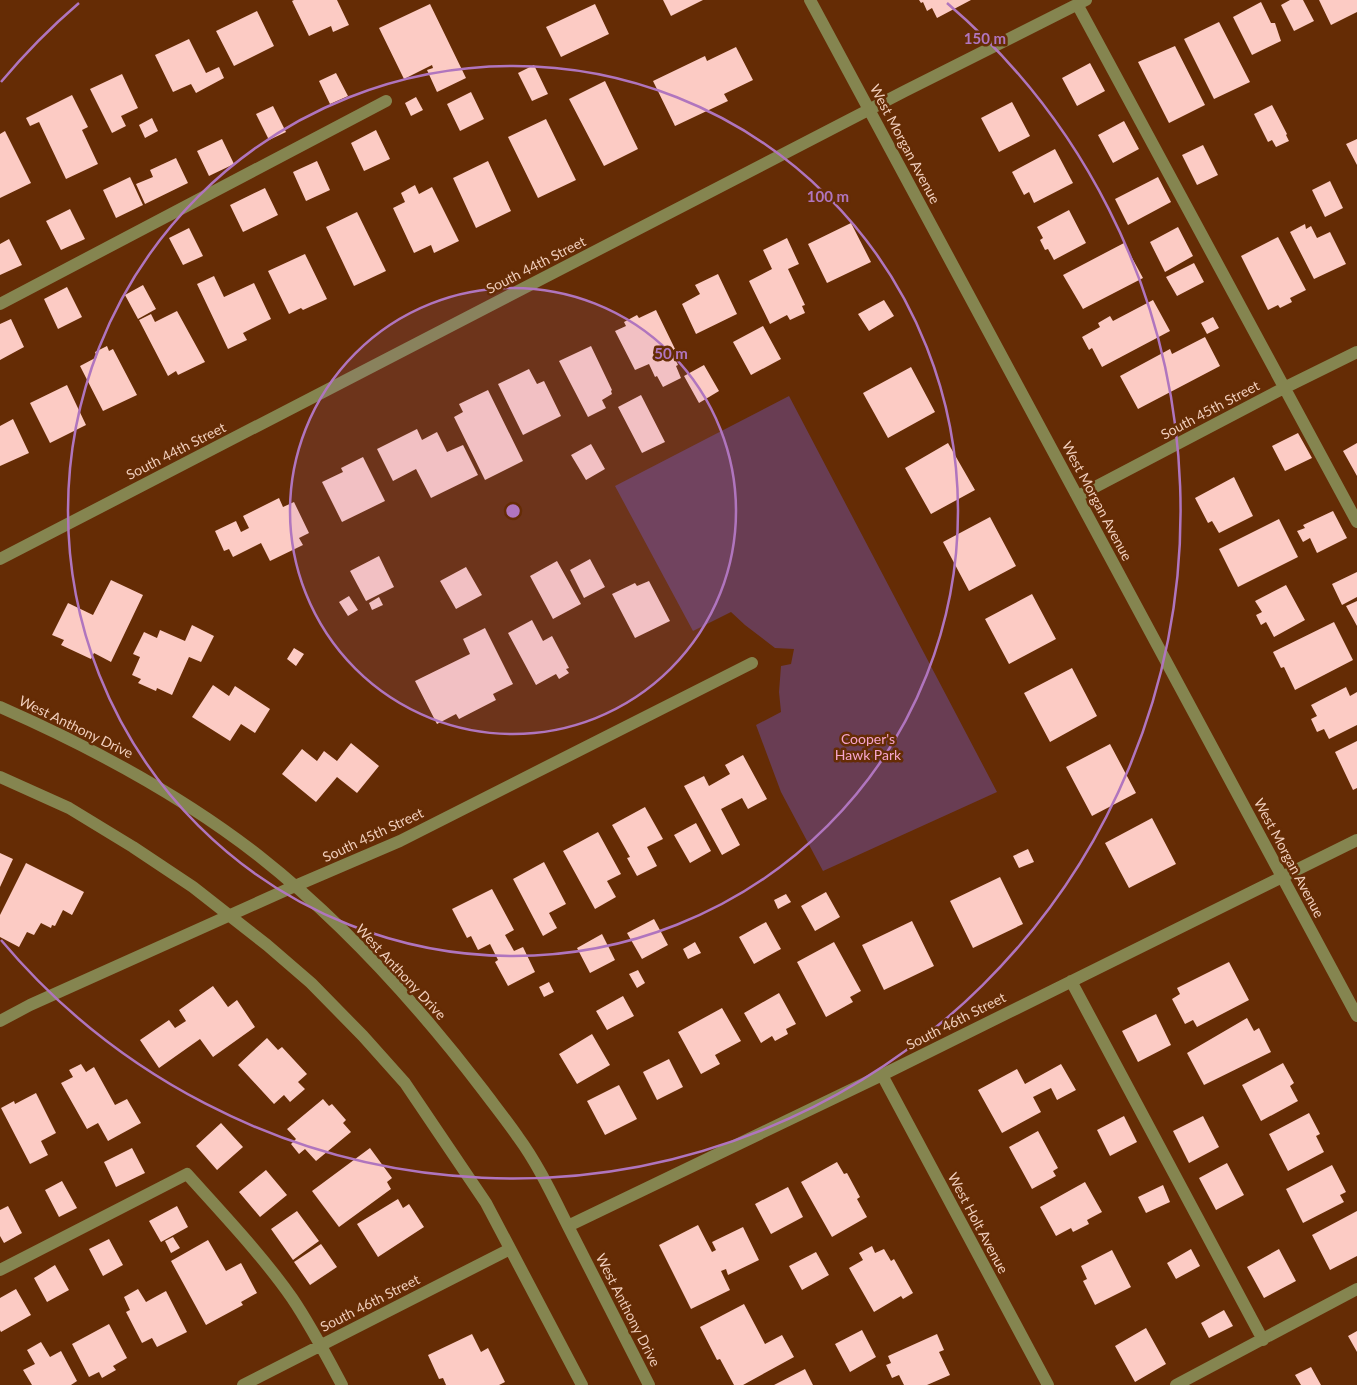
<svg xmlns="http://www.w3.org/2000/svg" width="1357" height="1385" font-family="Lato,sans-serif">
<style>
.green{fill:#693d53}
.building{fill:#fccbc4}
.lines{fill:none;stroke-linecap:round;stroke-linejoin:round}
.minor{stroke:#858550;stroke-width:12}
.ring{fill:none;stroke:#b075be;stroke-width:2.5}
.labels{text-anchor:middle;stroke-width:5;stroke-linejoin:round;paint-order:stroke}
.street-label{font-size:14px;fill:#f1cebc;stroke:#652c05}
.park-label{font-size:14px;fill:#f5a4cc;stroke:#652c05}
.centre{fill:#b075be;stroke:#652c05;stroke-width:2.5}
.ring-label{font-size:15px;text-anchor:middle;font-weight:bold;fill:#b075be;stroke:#652c05;stroke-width:5;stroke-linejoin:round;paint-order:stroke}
</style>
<rect width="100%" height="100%" fill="#652c05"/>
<path class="green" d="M789,396L997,792L823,871L781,792L756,725L781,712L779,692L781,666L791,664L794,649L775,648L745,625L731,612L693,631L615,486Z"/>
<path class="building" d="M294,0H337L349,25L333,32L331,26L309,36L292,1Z
M663,0H703L671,16Z
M919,0H971L937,18L932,8L927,11L923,2L921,3Z
M1290,0H1303L1314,21L1294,31L1281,5Z
M1319,0H1357V12L1331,25Z
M1261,2L1271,23H1275L1281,41L1252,55L1233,17Z
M430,4L466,78L437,92L427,70L433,68L432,65L404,79L379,28Z
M595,4L609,34L561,57L546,27Z
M257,11L274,46L234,66L216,31Z
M1219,22L1250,82L1214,99L1184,39Z
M189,39L206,73L219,67L224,78L196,93L191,84L173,92L155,55Z
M1175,46L1205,105L1169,123L1138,62Z
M736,47L753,80L724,94L728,101L675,126L653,81L705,56L707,61Z
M1090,63L1105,91L1077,106L1062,78Z
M534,65L548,94L532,101L518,73Z
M336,73L348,96L330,104L319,81Z
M122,74L138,108L121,116L126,126L112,133L90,89Z
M605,81L638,149L604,166L569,99Z
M471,92L484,119L460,131L447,104Z
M72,95L88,127L82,130L98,164L66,179L39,122L30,126L26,118Z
M416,97L423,110L411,116L405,103Z
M1012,102L1030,136L999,152L981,118Z
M1272,105L1287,134L1286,135L1289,141L1276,147L1272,140L1268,142L1254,114Z
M273,106L286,132L269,140L256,114Z
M152,118L158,131L145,138L139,125Z
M546,119L576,180L538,198L508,137Z
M1124,121L1139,149L1113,163L1098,135Z
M376,130L390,159L364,171L351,143Z
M5,131L31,183L0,198V134Z
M222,139L234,164L209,176L197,151Z
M1357,139V165L1346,144Z
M1203,145L1218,175L1197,185L1182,155Z
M1055,149L1073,183L1034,203L1029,192L1024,195L1012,172Z
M176,158L188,183L145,204L136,184L153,177L150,170Z
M317,161L330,190L306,201L293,172Z
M488,161L511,211L476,228L453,178Z
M130,177L143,205L116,218L103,190Z
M1158,177L1171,202L1128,225L1115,199Z
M1330,181L1343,208L1325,217L1312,190Z
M415,185L419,194L432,187L459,241L434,253L431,245L414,253L393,208L405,202L401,193Z
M265,188L278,215L243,232L230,205Z
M70,209L85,239L61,250L46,221Z
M1069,210L1086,243L1054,260L1048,249L1045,250L1040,240L1043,238L1037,227Z
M357,212L386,271L354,286L326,227Z
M851,223L871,262L827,283L808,244Z
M1305,224L1306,229L1311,226L1317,238L1330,232L1346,264L1314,279L1290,232Z
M1178,227L1193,256L1165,272L1150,242Z
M189,228L203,256L183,265L169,238Z
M1278,237L1306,290L1290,298L1292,302L1280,308L1278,305L1268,310L1241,256Z
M787,238L799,264L788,269L805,305L802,306L805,313L790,320L787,315L770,324L749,281L772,269L763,250Z
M9,239L22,265L0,275V244Z
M1124,243L1143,278L1083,309L1063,275Z
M305,254L327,299L303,310L301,308L289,314L268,271Z
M1194,263L1204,282L1177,296L1166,277Z
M718,274L737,314L696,334L682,304L700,294L695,285Z
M214,276L224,297L254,283L271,319L243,333L247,340L228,349L197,284Z
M143,285L156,309L138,319L125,295Z
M67,287L82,317L58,329L44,299Z
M884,300L894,316L869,331L858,314Z
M1153,300L1170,331L1102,367L1092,348L1089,350L1082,337L1100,327L1098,323L1110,316L1113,321Z
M656,310L675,349L671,351L678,365L676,366L681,378L663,387L657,376L655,377L649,364L635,370L615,331L626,326L624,322L637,315L639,318Z
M177,311L205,362L178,375L176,371L168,376L139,320L151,314L155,322Z
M1213,317L1219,328L1207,334L1201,323Z
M11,319L24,347L0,360V324Z
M763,326L781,359L751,375L733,342Z
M1205,337L1220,366L1138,409L1120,376L1170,349L1172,354Z
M107,346L109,351L113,349L137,395L103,411L80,366L97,357L95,352Z
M591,346L612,390L611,391L612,394L602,400L606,408L588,417L559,361Z
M704,365L719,391L699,403L684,376Z
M911,367L935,412L888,438L863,393Z
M529,369L537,384L544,381L561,416L523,435L498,384Z
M67,385L86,425L50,443L30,403Z
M488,390L523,461L485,480L454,417L463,412L459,404Z
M641,395L665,442L642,453L618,407Z
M13,419L29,453L0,466V426Z
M417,429L422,440L437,432L447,452L463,445L478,475L431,498L416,469L393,481L377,449Z
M1298,433L1312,458L1285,471L1272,446Z
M948,443L975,490L931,514L905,468Z
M1357,443V476L1343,451Z
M591,444L605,469L586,480L571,455Z
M363,457L385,501L342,522L322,482L343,472L341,468Z
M1234,477L1253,516L1219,533L1212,521L1208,523L1195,498Z
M279,498L283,507L294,502L309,533L299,538L303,545L270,561L261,543L233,557L229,549L224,551L215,531L236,521L241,532L249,528L243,516Z
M1333,511L1347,538L1317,553L1310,538L1303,542L1297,531L1305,528L1303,525Z
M990,517L1016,566L969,591L943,542Z
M1279,519L1298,557L1238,587L1219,549Z
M379,556L394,587L366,601L350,571Z
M590,559L605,587L584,598L570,570Z
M557,561L581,604L553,619L530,576Z
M466,567L482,595L456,609L440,581Z
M1357,572V597L1342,605L1332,584Z
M111,580L143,595L111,662L94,653L91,659L61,645L64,640L52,635L68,603L93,615Z
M649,581L670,621L635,638L612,594L635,583L637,586Z
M1286,585L1305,620L1274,637L1266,622L1261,625L1256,615L1262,612L1255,601Z
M1032,594L1056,639L1009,664L985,619Z
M349,596L358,610L348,616L339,602Z
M379,597L383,605L372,610L369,603Z
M1357,601V626L1346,606Z
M532,620L543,641L552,636L569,668L566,669L569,673L559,679L556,674L536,685L508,633Z
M1334,622L1353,660L1295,690L1284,667L1281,668L1273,652Z
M192,625L214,636L201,662L189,657L172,695L157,688L156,691L138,683L141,679L132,675L140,657L133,654L144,632L157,638L160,630L185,641Z
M485,628L513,684L493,694L496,700L459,719L456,714L437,724L415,681L470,654L463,639Z
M294,648L304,654L296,666L287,659Z
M1072,668L1097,716L1050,742L1024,693Z
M213,685L229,696L235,686L270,709L255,733L241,724L230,741L192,717Z
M1346,687L1350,696L1357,692V725L1329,739L1324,729L1317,732L1311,719L1317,716L1311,705Z
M1357,741V788L1353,790L1335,752Z
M351,743L379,766L357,793L337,777L316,802L282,774L302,749L317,761L324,751L337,761Z
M1110,744L1136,793L1092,816L1066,767Z
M743,755L767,799L748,809L742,798L721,809L740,845L722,855L684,786L704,776L709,786L730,774L725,765Z
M645,807L663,839L647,847L657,866L637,876L627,858L630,857L612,825Z
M1152,818L1176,864L1129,888L1105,843Z
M696,823L711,851L690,863L674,835Z
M598,832L621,874L607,881L616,897L595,909L563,851Z
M1028,849L1034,862L1019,868L1013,856Z
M0,853L13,859L0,887Z
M544,862L566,904L549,913L557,928L543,936L513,879Z
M26,863L84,892L72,915L63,910L55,926L52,925L51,928L41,923L34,935L27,932L19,947L0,937V915Z
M1000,877L1023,924L973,948L950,901Z
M492,889L514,930L505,935L514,951L523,947L535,972L508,986L495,962L498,960L490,944L478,950L471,936L467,938L452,909Z
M826,892L840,917L815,931L801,906Z
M786,894L791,902L778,909L774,900Z
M654,919L668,945L642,959L627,933Z
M912,921L934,966L884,990L862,945Z
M766,922L781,949L754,964L739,937Z
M602,934L615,960L590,973L577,948Z
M695,942L701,953L688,959L683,949Z
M834,942L861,991L850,997L853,1002L826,1017L797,962Z
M1229,962L1249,1000L1197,1027L1193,1020L1185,1024L1172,999L1180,994L1177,988Z
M638,970L645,983L637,988L629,974Z
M549,982L554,992L544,997L539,987Z
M213,986L228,1007L237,1000L255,1027L213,1057L200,1039L159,1068L140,1040L169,1020L175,1028L186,1021L179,1010Z
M779,993L796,1024L786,1029L788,1034L775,1041L772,1036L761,1043L744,1013Z
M623,996L634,1016L607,1030L596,1011Z
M722,1008L741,1041L715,1055L720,1064L701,1074L678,1032Z
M1156,1014L1171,1045L1138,1062L1122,1031Z
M1247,1018L1254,1031L1259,1028L1271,1052L1204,1085L1187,1053Z
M592,1034L610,1065L577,1084L559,1054Z
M267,1038L278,1050L282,1047L307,1074L298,1082L305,1089L290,1102L284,1095L274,1104L238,1065Z
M669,1059L683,1087L657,1100L643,1072Z
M1283,1063L1294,1083L1290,1086L1298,1101L1261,1121L1242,1085Z
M81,1064L86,1072L94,1067L115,1105L127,1099L141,1123L108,1141L98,1123L87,1129L61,1083L73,1077L69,1070Z
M1061,1064L1076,1090L1057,1100L1051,1088L1033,1097L1041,1112L1002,1133L978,1090L1017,1069L1025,1084Z
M619,1085L637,1119L605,1135L587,1101Z
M36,1093L56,1133L41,1141L48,1155L30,1164L1,1108L14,1101L15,1104Z
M323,1099L329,1106L332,1104L346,1120L343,1123L351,1132L316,1161L305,1149L299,1154L291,1144L296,1139L287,1129Z
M1309,1113L1320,1134L1316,1136L1324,1152L1288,1171L1269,1134Z
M1124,1116L1137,1142L1110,1156L1097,1130Z
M1203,1116L1219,1147L1189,1163L1173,1131Z
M221,1123L243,1147L217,1170L196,1146Z
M1038,1131L1058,1168L1053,1171L1056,1176L1032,1189L1009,1147Z
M132,1148L145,1173L116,1187L104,1162Z
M370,1148L392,1178L387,1182L391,1189L339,1227L312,1191Z
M837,1162L844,1174L847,1173L860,1197L857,1199L867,1217L832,1237L801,1182Z
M1227,1163L1244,1195L1216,1210L1199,1178Z
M1332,1165L1346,1192L1340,1195L1344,1202L1303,1223L1286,1189Z
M266,1170L287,1195L260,1217L239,1192Z
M62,1181L77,1208L59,1217L45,1190Z
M1085,1182L1102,1212L1087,1220L1089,1224L1073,1232L1071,1228L1056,1236L1040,1207Z
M1163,1185L1170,1202L1146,1213L1138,1197Z
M788,1187L803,1217L771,1234L755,1204Z
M398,1199L403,1208L409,1204L424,1227L378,1257L357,1224Z
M8,1206L22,1233L4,1243L0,1236V1210Z
M177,1206L188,1227L161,1242L149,1221Z
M297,1211L319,1241L293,1260L271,1229Z
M1357,1211V1256L1330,1270L1312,1235Z
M698,1225L712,1252L716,1250L712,1242L743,1227L759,1260L728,1275L726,1269L721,1271L730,1290L691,1309L659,1245Z
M173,1237L180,1248L171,1253L165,1241Z
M109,1239L123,1265L103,1276L89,1249Z
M208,1240L226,1271L241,1263L257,1293L241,1302L243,1305L206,1325L171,1261Z
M321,1244L337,1267L310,1285L294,1262Z
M872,1246L875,1253L884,1249L891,1261L894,1259L913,1293L903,1299L901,1296L874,1312L849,1268L863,1260L859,1253Z
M1191,1249L1200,1266L1176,1279L1167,1263Z
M1279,1249L1296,1281L1264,1298L1247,1267Z
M1112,1250L1131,1287L1095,1305L1083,1281L1087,1279L1081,1266Z
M816,1252L829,1275L802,1290L789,1266Z
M55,1265L69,1290L47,1302L34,1278Z
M16,1289L31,1315L1,1332L0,1330V1298Z
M138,1289L146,1302L166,1291L187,1332L157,1347L152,1338L142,1343L126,1312L130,1310L124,1297Z
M744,1304L765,1344L782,1335L794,1357L743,1385H734L720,1359L717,1360L700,1327Z
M1224,1310L1233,1326L1209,1338L1201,1323Z
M109,1324L127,1358L113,1366L116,1370L102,1378L99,1372L89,1377L72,1344Z
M1146,1328L1166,1364L1135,1382L1115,1346Z
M862,1330L876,1357L850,1372L835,1344Z
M1357,1331V1352L1348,1336Z
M472,1334L481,1352L488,1348L505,1382L499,1385H446L443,1378L439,1379L428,1355Z
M937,1334L944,1350L939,1352L950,1375L927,1385H904L899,1375L892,1378L886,1365L891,1363L888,1356Z
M41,1342L50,1357L61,1351L77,1381L71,1385H32L23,1370L35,1364L27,1350Z
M1311,1367L1321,1385H1301L1295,1375Z
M805,1369L813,1385H774Z"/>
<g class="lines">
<path class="minor" d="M810,0L1357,1016
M1077,4L1357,522
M0,304L386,101
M1078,496L1284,388L1357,352
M0,559L905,91L1086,0
M0,707C91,747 181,795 259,856C344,923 418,1005 483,1090C495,1106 507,1121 518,1137C540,1167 555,1201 572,1234C598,1284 623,1335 649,1385
M0,777L69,808L133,847L193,887L267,945L311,983L363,1036L405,1083L486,1203L582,1385
M1071,981L1263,1340
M0,1021L30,1005L295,886L400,841L752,663
M882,1075L1048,1385
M568,1226L882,1075L1357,840
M0,1270L187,1174C222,1213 262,1255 292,1298C311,1326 326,1355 342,1385
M243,1385L510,1249
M1176,1385L1357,1289"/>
</g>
<circle cx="513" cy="511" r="223" fill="#b075be" fill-opacity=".12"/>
<g class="ring">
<circle cx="513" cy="511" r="223"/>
<circle cx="513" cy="511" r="445"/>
<path d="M1 82A668 668 0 0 1 79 3M947 3A668 668 0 1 1 1 940"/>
</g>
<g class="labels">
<g class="street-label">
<text transform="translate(905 144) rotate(62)" y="5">West Morgan Avenue</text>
<text transform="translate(536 265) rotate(-27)" y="5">South 44th Street</text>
<text transform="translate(1210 410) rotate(-28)" y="5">South 45th Street</text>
<text transform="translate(176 451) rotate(-27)" y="5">South 44th Street</text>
<text transform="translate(1097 501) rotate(62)" y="5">West Morgan Avenue</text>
<text transform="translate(76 727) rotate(26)" y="5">West Anthony Drive</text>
<text transform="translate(373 835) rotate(-25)" y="5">South 45th Street</text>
<text transform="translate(1289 858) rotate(62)" y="5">West Morgan Avenue</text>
<text transform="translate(401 972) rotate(47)" y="5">West Anthony Drive</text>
<text transform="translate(956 1021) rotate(-27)" y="5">South 46th Street</text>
<text transform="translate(978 1223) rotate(62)" y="5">West Holt Avenue</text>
<text transform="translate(370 1303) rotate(-27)" y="5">South 46th Street</text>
<text transform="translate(628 1310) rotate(63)" y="5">West Anthony Drive</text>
</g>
<g class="park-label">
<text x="868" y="744">Cooper's<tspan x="868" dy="16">Hawk Park</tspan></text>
</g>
</g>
<circle cx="513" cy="511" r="8" class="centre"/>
<g class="ring-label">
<text x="985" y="44">150 m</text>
<text x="828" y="202">100 m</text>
<text x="671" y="359">50 m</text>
</g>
</svg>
